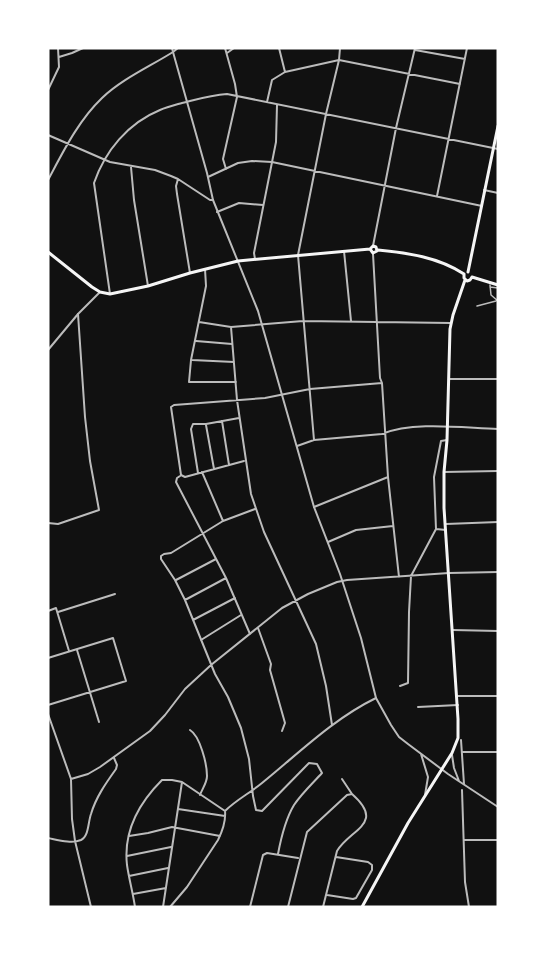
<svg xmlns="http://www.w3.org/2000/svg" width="546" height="955" font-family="'Fira Sans Condensed',sans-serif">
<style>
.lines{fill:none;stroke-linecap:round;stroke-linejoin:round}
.pedestrian{stroke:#bcbcbc;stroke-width:1.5}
.minor{stroke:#bcbcbc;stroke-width:2}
.tertiary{stroke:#bcbcbc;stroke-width:2}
.secondary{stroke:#f5f5f5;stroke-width:3}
</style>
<rect width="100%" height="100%" fill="#111"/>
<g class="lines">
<path class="pedestrian" d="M490,285L491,295L498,301
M490,287L498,288
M477,306L496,301"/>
<path class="minor" d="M225,48L235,84L237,97L223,159L226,169
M279,48L285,72
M415,50L465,59
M227,53L234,48
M59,57L72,53L83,48
M48,90L59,67L58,48
M267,102L272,80L285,72L339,60L460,84
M48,135L110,162L155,170L171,176L178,179L210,200H213
M131,167L134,200L148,286
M208,177L238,163L252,161L272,162L482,206
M178,179L176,186L177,194L190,273
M48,180C63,152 78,121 102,98C122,79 149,67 173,52L172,48
M484,190L498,193
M437,196L467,48
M217,212L239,203L263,205
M373,246L396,128L415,48
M344,251L351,321
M373,254L380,378L382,383L388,477L399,577
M255,259L254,253L276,142L277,105
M205,269L206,286L191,360L189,382H236
M110,294L94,183C105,151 128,123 160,110C167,107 175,105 182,103C198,99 211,95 227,94L498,149
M199,322L231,327L303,321L451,323
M231,327L237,400L251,494L264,532L316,644L326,686L332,725
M196,341L232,344
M192,360L234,362
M449,379H498
M222,421L229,465
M206,425L214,469
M314,440L298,255L326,114L339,60L340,48
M297,446L314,440L382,434C414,421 463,428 498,429
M244,461L185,477L181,475L171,407L174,405L265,398L310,389L382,383
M202,472L223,521
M444,472L498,471
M198,473L191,429L193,424H206L239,418
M180,476L177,478L176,482L226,578L250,634
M314,507L388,477
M255,509L223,521L171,553L164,554L161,556V559L175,580L185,600L215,674L228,697L241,728L249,759L253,796L256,810L262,811L309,763L317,764L322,773C313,783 302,793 294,805C285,820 281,838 278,854
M48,523L58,524L99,510L90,461L85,417L78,314
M446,524L498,522
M446,530L436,529L434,477L441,441L447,440
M328,542L356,530L393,526
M176,580L216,559
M185,600L226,578
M48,611L56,608L69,651
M58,612L115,594
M193,620L235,598
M258,628L271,664L270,670L285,723L282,731
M453,630L498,631
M201,640L241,615
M77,650L99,722
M48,658L113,638L126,681L48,705
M400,686L408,683L409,612L411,576L436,529
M457,696H498
M418,707L458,705
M48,714L71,779L72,819L75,841L91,907
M190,730C200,736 207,764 207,776C207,783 202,789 200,795
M461,740L464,784
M462,752H498
M71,779L88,774L100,767L150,731L165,715L185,689L211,665L282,608L308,594L337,582L347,580L449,573L498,572
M342,779L352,794
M462,790L465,882L469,907
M178,809L225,816
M225,811C236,800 250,793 262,783C299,753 333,719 376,698
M129,836L148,833L172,827L220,836
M48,838C58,840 72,844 81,840C89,836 88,822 91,814C96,797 106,783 116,769L117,765L114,758
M464,840H498
M127,856L171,847
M129,876L168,868
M133,894L166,888
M327,895L353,899L356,898L372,870V865L368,862L336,857
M135,907C133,893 129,879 127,865C123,830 139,803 162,780H172L182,782L225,811C226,821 222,832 218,840L187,887L170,907
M163,907L182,782
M250,907L263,855L267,853L298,858
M288,907L307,832L347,795L352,794C386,824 350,829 337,851L323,907"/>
<path class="tertiary" d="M178,48L173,52L207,173L213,200L258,311L314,507L340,574L361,638L376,698L391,725L399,737L408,744L448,774L498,807
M48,350L78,314L100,292
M421,754L428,777L425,795
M452,755L454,768L459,781"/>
<path class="secondary" d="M378,250C408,253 438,257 464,274
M48,252L92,287L100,292L110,294L148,286L190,273L238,261L370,249L373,246L376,247L377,251L373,253L370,249
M468,272L498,126
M464,274V278L467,281L470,280L472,277
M472,277L498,285
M362,907L408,823L452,753L458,738V719L444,508V472L447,440L450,329L453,315L465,280"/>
</g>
<rect width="546" height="955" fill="none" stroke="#ffffff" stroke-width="99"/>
</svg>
